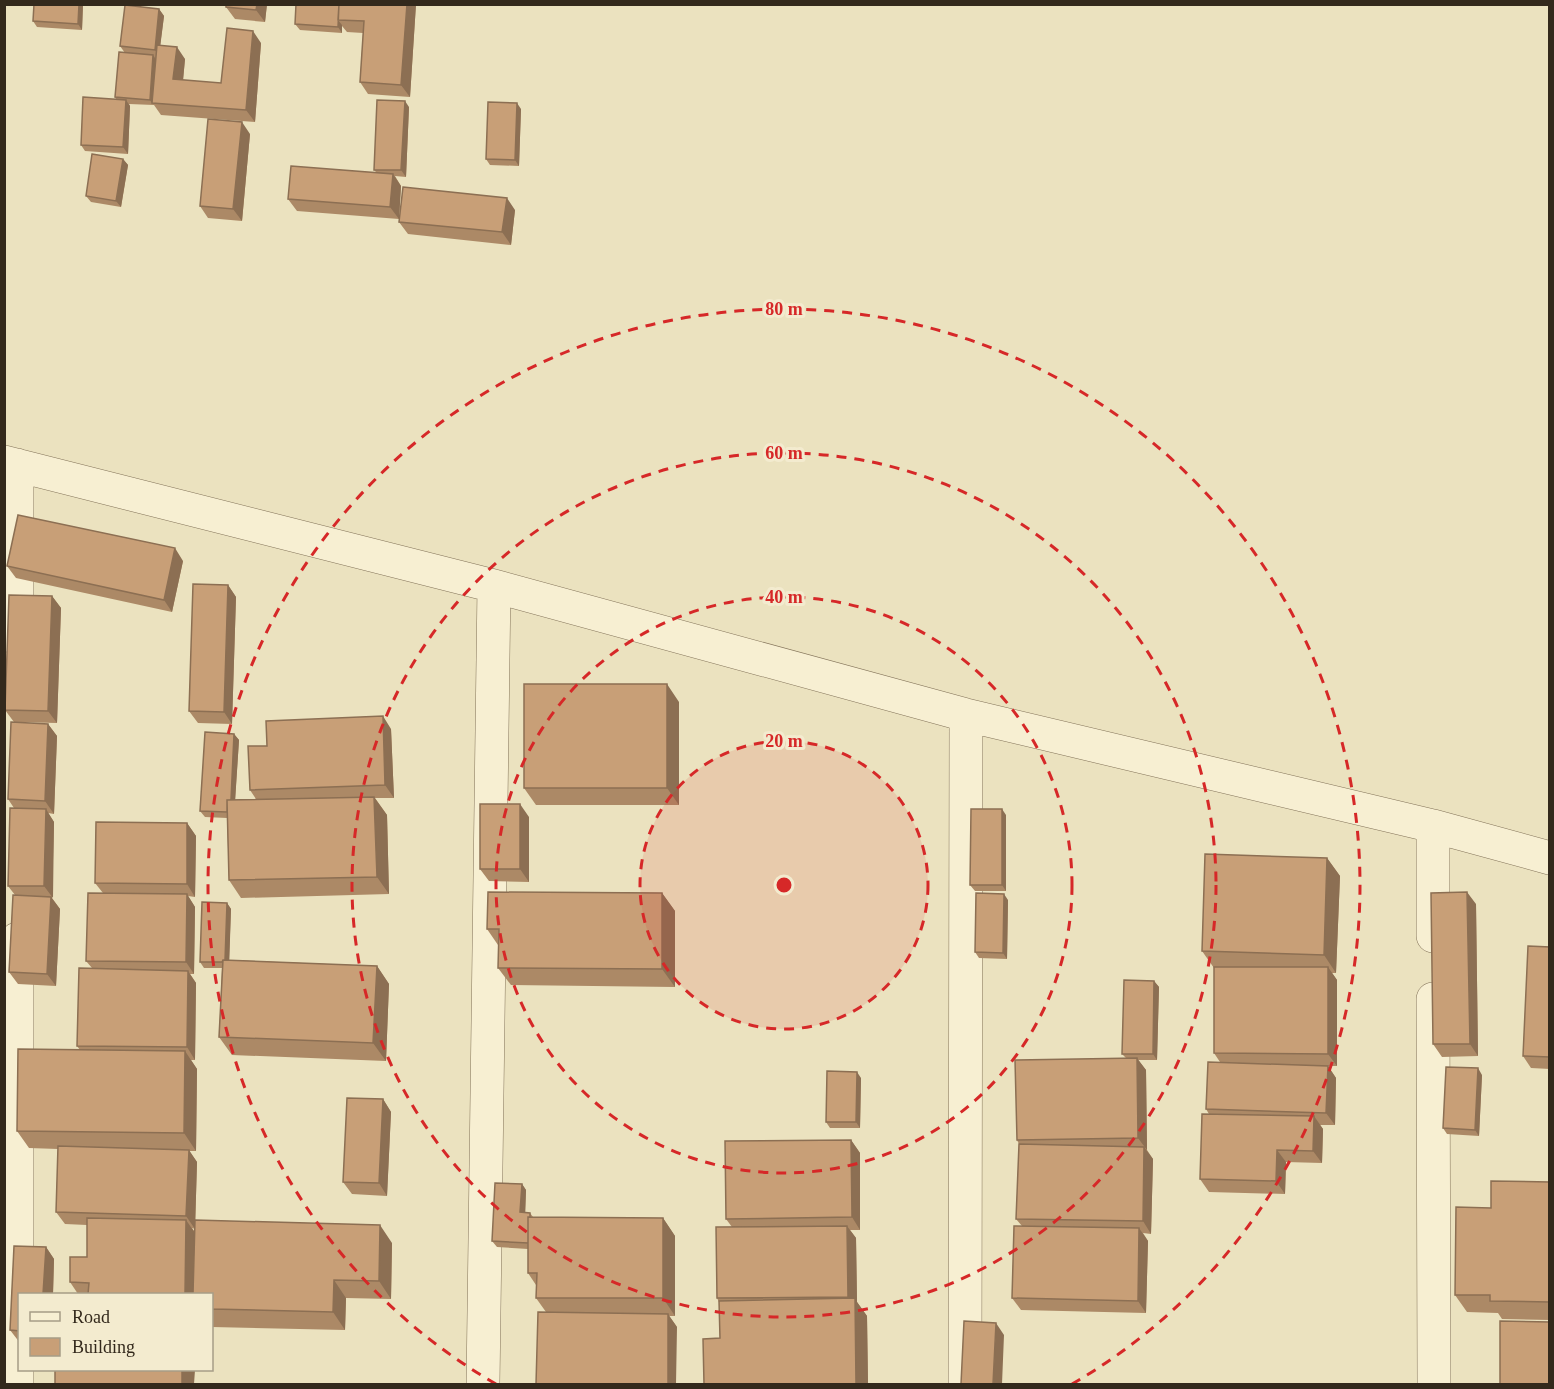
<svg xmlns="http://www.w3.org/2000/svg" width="1554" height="1389" font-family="'Times New Roman',serif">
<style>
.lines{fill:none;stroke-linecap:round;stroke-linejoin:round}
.minor-casing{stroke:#837359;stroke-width:34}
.minor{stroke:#f7efd2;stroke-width:33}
.wall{fill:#ac8966}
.shaded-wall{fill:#8c6f53}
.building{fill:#c89f77;stroke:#8c6f53;stroke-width:1.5}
.ring{fill:none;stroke:#d62828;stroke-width:3;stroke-dasharray:10 8}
.centre{fill:#d62828;stroke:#f3ebcf;stroke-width:3}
.ring-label{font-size:18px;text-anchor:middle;font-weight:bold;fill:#d62828;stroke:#f3ebcf;stroke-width:6;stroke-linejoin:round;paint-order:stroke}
</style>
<rect width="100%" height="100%" fill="#ebe2bf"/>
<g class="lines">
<g class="minor-casing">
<path id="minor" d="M4,462L494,586L966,715L1433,826L1550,858
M17,465V639
M1433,826V936
M17,939V1384
M1433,999L1434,1384
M483,1384L494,586
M965,1384L966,715"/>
</g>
<use href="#minor" class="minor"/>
</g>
<path class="wall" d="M83,4L82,30L37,27L33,21Z
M267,4L265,22L235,19L226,7Z
M416,4L410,97L368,94L360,82L363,33L347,32L342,26V33L300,30L295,24Z
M159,9L164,16L160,46L185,59L183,80L221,83L261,43L255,122L161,115L154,105L129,104L130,106L128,154L85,151L81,145L116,99L115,97L125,53L120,46Z
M409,107L406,177L395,176L401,186L399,219L297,211L288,199L376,172L374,170Z
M521,109L519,166L490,165L486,159Z
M250,134L242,221L208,218L200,206Z
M123,159L128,165L121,207L91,202L86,196Z
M515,210L511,245L408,234L399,222Z
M183,561L172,612L16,578L7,566Z
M228,585L236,597L232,724L198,723L189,711Z
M52,596L61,608L57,723L14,722L5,710Z
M679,702V805H536L524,788Z
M48,724L57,736L54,814L48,813L54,822L52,898L60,909L56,986L18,984L9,972L15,895L8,886L14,808L8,799Z
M391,729L394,798H375L387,815L389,894L241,898L229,880L227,818L205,817L200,811L234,734L239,740L235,800L256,799L250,790L267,746Z
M1006,815V891H975L970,885Z
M529,817V882L489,881L480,869Z
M187,823L196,836L195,897L188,896L195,907L194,974H190L196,983L195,1060H191L197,1069L196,1151H189L197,1162L195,1229L192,1228L195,1232L392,1243L391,1299L346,1298L345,1330L212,1327V1294H78L70,1282L87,1257V1225L65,1224L56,1212L58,1149L29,1148L17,1131L80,1050L77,1046L92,968L86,961L103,893L95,883Z
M1327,858L1340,876L1336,973H1332L1337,980V1066H1319H1328L1336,1078L1335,1125H1320L1323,1129L1322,1163L1286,1162L1285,1194L1209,1192L1200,1179L1209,1114L1206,1109L1220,1062L1214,1053V968L1202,951Z
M662,893L675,911V987L511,985L498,968V945L487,929Z
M1008,900L1007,959L979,958L975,952Z
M227,903L231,909L229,960L377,966L389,984L386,1061L232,1055L219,1037L222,968H204L200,962Z
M1476,904L1478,1056L1442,1057L1433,1044Z
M1550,947V1069L1531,1068L1523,1056Z
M1154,981L1159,987L1157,1060H1138L1146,1070L1147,1150L1153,1159L1151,1234L1143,1233L1148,1241L1146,1313L1021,1310L1012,1298L1022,1226L1016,1219L1019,1144L1017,1140L1126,1058L1122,1054Z
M1482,1075L1479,1136L1447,1134L1443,1128Z
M861,1078L860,1128H830L826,1122Z
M383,1099L391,1112L387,1196L352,1194L343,1182Z
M851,1140L860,1153V1230H850L856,1238L857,1302L867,1316L868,1384H704L720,1338L719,1302L717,1298L732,1227L726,1219Z
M1550,1182V1320L1502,1319L1498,1313L1467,1312L1455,1295L1491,1208Z
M522,1184L526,1190L525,1213H530L533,1217L663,1218L675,1236V1316H669L677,1327L546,1312L536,1298V1285L528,1273V1249L497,1247L492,1241Z
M14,1246L46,1247L54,1259L53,1294H20V1343L10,1330Z"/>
<path class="shaded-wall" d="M79,4H83L82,30L78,24Z
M257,4H267L265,22L256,10Z
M407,4H416L410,97L401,85Z
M159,9L164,16L159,56L155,50Z
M338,20L342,25V33L338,27Z
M253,31L261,43L255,122L246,110Z
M177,47L185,59L182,91L173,79Z
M153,55L157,61L152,103L154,106L150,100Z
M126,100L130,106L128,154L123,147Z
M405,101L409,107L406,177L401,170Z
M517,103L521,109L519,166L515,160Z
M242,122L250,134L242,221L233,209Z
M123,159L128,165L121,207L116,201Z
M393,174L401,186L399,219L390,207Z
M507,198L515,210L511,245L502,232Z
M175,548L183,561L172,612L164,600Z
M228,585L236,597L232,724L224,712Z
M52,596L61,608L57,723L48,711Z
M667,684L679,702V805L667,788Z
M383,716L391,729L394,798L385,785Z
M48,724L57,736L54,814L45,801Z
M234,734L239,740L234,818L230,812Z
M374,797L387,815L389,894L377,877Z
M520,804L529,817V882L520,869Z
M46,809L54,822L53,898L44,886Z
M1002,809L1006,815V891L1002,885Z
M187,823L196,836L195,897L187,884Z
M1327,858L1340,876L1336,973L1324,955Z
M1467,892L1476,904L1478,1056L1470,1044Z
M662,893L675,911V987L662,969Z
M187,894L195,907L194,974L186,962Z
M1004,894L1008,900L1007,959L1003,953Z
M51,897L60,909L56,986L47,974Z
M227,903L231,909L229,969L225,962Z
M377,966L389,984L386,1061L373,1043Z
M1328,967L1337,980V1066L1328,1054Z
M188,971L196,983L195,1060L187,1047Z
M1154,981L1159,987L1157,1060L1153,1054Z
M185,1051L197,1069L196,1151L184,1133Z
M1137,1058L1146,1070L1147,1150L1138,1138Z
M1328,1066L1336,1078L1335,1125L1326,1113Z
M1478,1068L1482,1075L1479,1136L1475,1130Z
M857,1072L861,1078L860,1128L856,1122Z
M383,1099L391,1112L387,1196L379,1183Z
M1314,1116L1323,1129L1322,1163L1313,1151Z
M851,1140L860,1153V1230L852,1217Z
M1144,1147L1153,1159L1151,1234L1143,1221Z
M189,1150L197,1162L195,1229L186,1216Z
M1277,1150L1286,1162L1285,1194L1276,1181Z
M522,1184L526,1190L525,1219L520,1212Z
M663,1218L675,1236V1316L663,1298Z
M186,1220L195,1233L194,1294H185Z
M380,1225L392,1243L391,1299L379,1281Z
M847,1226L856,1238L857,1302L867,1316L868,1384H856L855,1306L848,1297Z
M1139,1228L1148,1241L1146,1313L1138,1301Z
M46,1247L54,1259L53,1294H43Z
M334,1280L346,1298L345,1330L333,1312Z
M668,1314L677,1327L676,1384H668Z
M996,1323L1004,1335L1002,1384H993Z
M182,1370H195L194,1384H182Z"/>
<path class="building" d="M34,4H79L78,24L33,21Z
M226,4H257L256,10L226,7Z
M296,4H339L338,27L295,24Z
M339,4H407L401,85L360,82L364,21L338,20Z
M125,5L159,9L155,50L120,46Z
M227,28L253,31L246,110L152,103L157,45L177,47L173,79L221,83Z
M119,52L153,55L150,100L115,97Z
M83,97L126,100L123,147L81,145Z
M377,100L405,101L401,170H374Z
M488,102L517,103L515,160L486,159Z
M208,119L242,122L233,209L200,206Z
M92,154L123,159L116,201L86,196Z
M291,166L393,174L390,207L288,199Z
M403,187L507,198L502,232L399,222Z
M18,515L175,548L164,600L7,566Z
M193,584L228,585L224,712L189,711Z
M9,595L52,596L48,711L5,710Z
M524,684H667V788H524Z
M383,716L385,785L250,790L248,746H267L266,721Z
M11,722L48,724L45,801L8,799Z
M205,732L234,734L231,800H227V812L200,811Z
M374,797L377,877L229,880L227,800Z
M480,804H520V869H480Z
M10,808L46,809L44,886H8Z
M971,809H1002V885H970Z
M96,822L187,823V884L95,883Z
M1205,854L1327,858L1324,955L1202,951Z
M488,892L662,893V969L498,968L499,929H487Z
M1467,892L1470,1044H1433L1431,893Z
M88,893L187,894L186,962L86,961Z
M976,893L1004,894L1003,953L975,952Z
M13,895L51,897L47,974L9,972Z
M202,902L227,903L225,960H223L222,962H200Z
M1528,946L1550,947V1057L1523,1056Z
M223,960L377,966L373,1043L219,1037Z
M1214,967H1328V1054L1214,1053Z
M79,968L188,971L187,1047L77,1046Z
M1124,980L1154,981L1153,1054H1122Z
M18,1049L185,1051L184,1133L17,1131Z
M1137,1058L1138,1138L1017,1140L1015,1060Z
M1208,1062L1328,1066L1326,1113L1206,1109Z
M1446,1067L1478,1068L1475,1130L1443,1128Z
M827,1071L857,1072L856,1122H826Z
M347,1098L383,1099L379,1183L343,1182Z
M1202,1114L1314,1116L1313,1151L1277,1150L1276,1181L1200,1179Z
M851,1140L852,1217L726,1219L725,1141Z
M1019,1144L1144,1147L1143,1221L1016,1219Z
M58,1146L189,1150L186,1216L56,1212Z
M1491,1181L1550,1182V1302L1490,1301V1295H1455L1456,1207L1491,1208Z
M495,1183L522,1184L520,1212L530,1213V1217H528V1243L492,1241Z
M528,1217L663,1218V1298H536L537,1273H528Z
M87,1218L186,1220L185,1294H88L89,1283L70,1282V1257H87Z
M195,1220L380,1225L379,1281L334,1280L333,1312L212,1309V1294H193Z
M847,1226L848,1297L717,1298L716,1227Z
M1014,1226L1139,1228L1138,1301L1012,1298Z
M14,1246L46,1247L43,1294H20V1331L10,1330Z
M855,1298L856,1384H704L703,1339L720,1338L719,1301Z
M538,1312L668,1314V1384H536Z
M964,1321L996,1323L993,1384H961Z
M1500,1321L1550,1322V1384H1500Z
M55,1370H182V1384H55Z"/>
<circle cx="784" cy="885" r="144" fill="#d62828" fill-opacity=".12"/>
<g class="ring">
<circle cx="784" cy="885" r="144"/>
<circle cx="784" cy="885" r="288"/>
<circle cx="784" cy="885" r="432"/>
<path d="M496 1384A576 576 0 1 1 1072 1384"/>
</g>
<circle cx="784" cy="885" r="9" class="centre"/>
<g class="ring-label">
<text x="784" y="315">80 m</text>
<text x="784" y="459">60 m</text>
<text x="784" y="603">40 m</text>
<text x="784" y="747">20 m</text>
</g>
<rect width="1554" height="1389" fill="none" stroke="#33291c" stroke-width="12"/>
<rect x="18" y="1293" width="195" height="78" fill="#f3ebcf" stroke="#a69d87" stroke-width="1.5"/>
<rect x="30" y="1312" width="30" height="9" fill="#f7efd2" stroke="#a69d87" stroke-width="1.5"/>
<text x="72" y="1323" font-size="18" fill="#33291c">Road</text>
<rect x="30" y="1338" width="30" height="18" fill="#c89f77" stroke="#a69d87" stroke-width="1.5"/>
<text x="72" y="1353" font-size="18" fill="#33291c">Building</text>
</svg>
